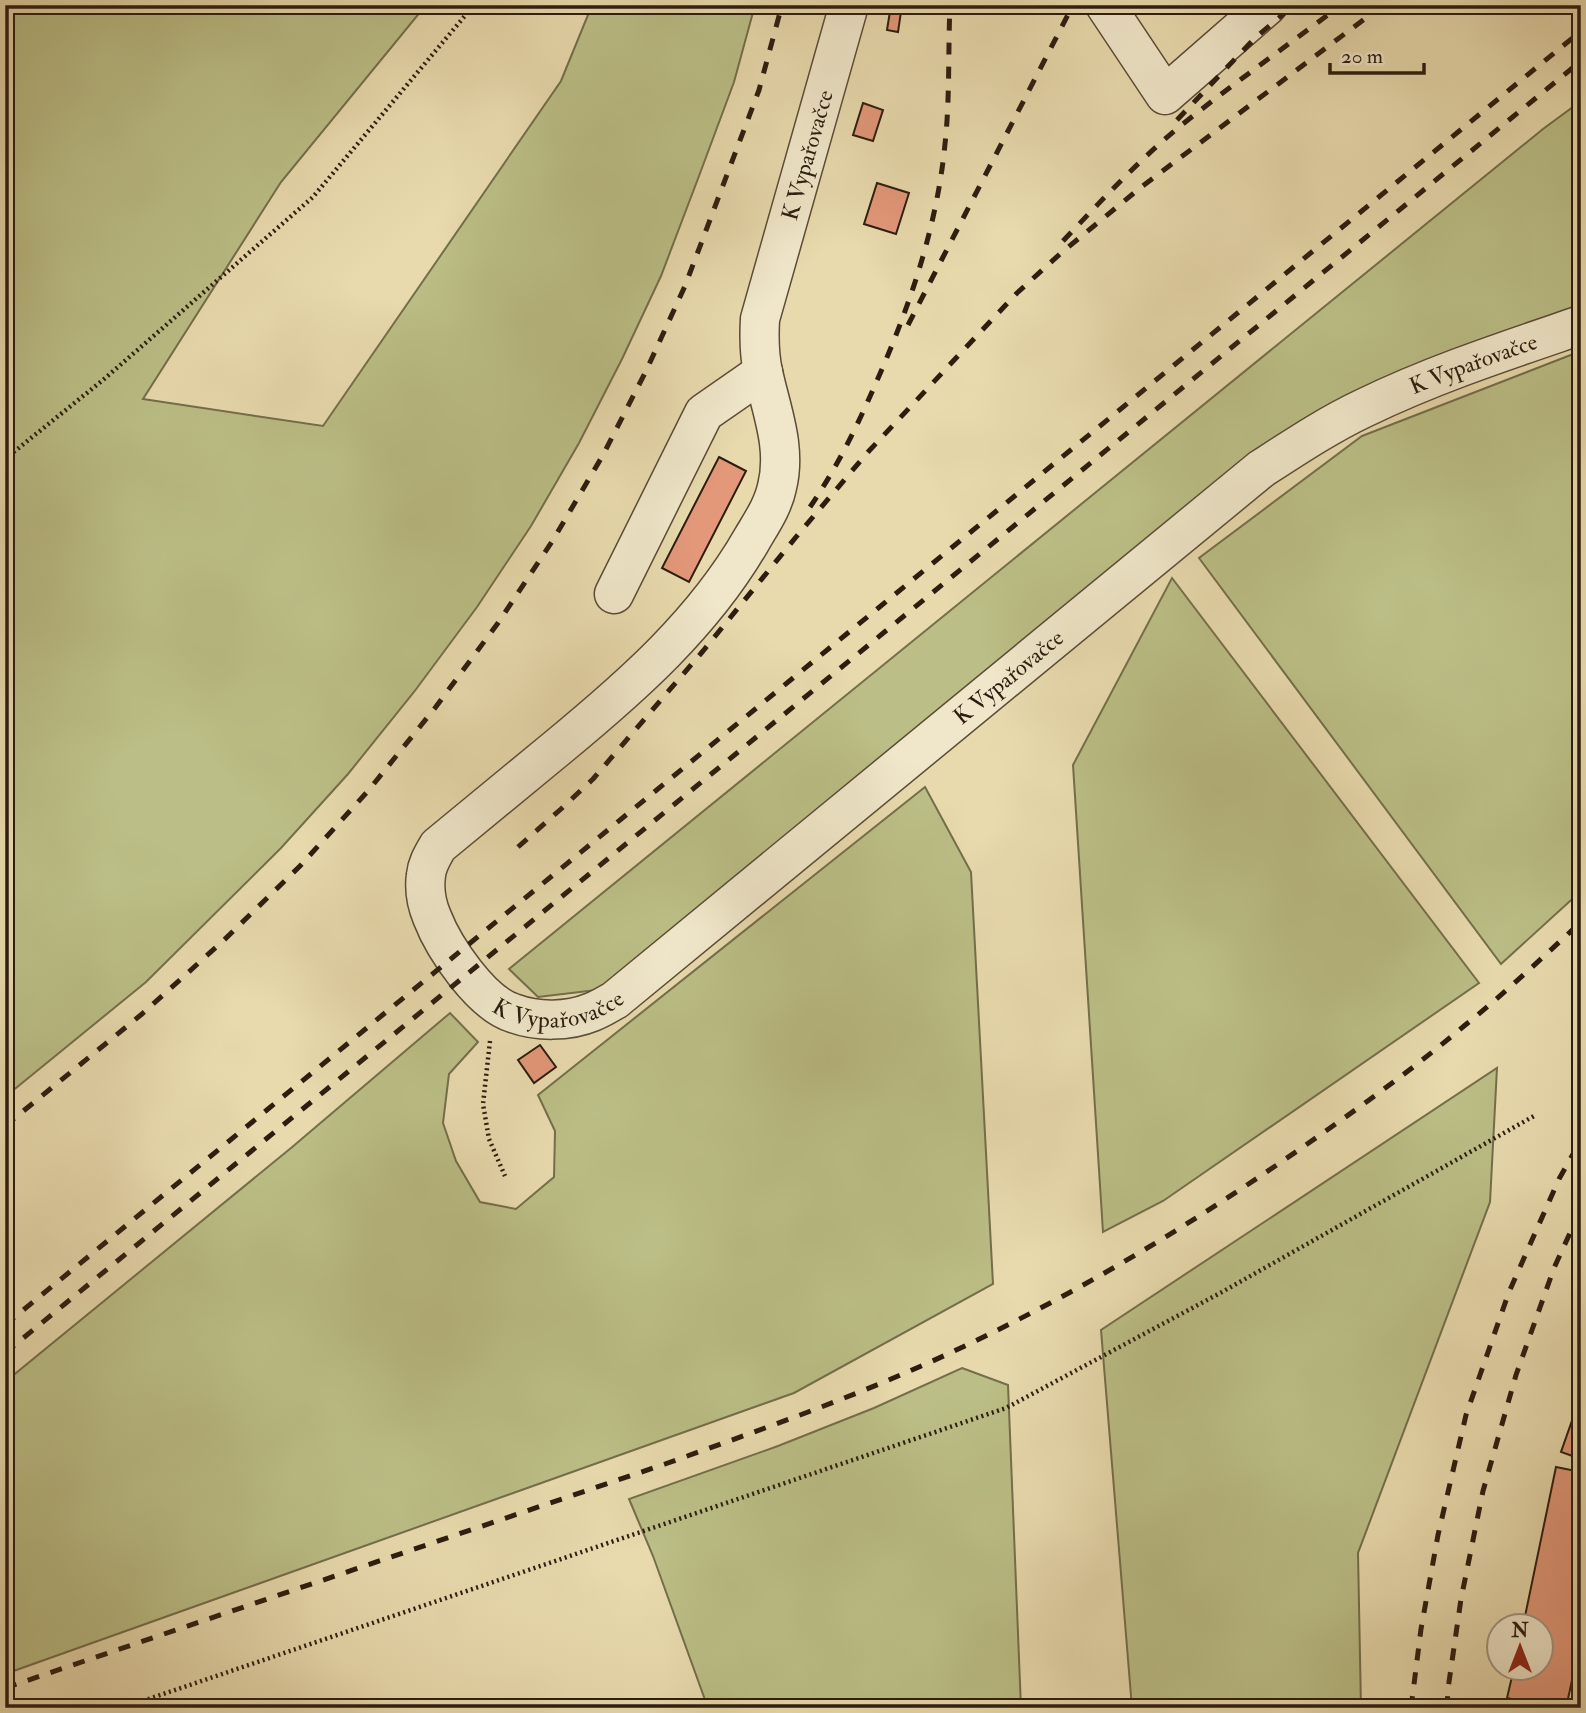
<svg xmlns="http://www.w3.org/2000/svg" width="1586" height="1713" font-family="'IM FELL Double Pica',serif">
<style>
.green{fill:#bbbe86;stroke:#746e4b;stroke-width:2}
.building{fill:#e39879;stroke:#2c1d10;stroke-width:2}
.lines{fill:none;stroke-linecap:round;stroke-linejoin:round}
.minor-casing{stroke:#5b4c37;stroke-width:41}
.path{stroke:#2c1d10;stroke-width:4.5;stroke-dasharray:2 3.5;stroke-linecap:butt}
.minor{stroke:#f0e7ca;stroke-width:38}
.rail{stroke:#2c1d10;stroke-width:5;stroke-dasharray:12 12;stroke-linecap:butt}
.labels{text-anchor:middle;stroke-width:5;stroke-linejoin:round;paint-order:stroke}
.street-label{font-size:23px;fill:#2c1d10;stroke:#f0e7ca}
</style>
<rect width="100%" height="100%" fill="#e8daad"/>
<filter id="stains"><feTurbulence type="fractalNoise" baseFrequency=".00286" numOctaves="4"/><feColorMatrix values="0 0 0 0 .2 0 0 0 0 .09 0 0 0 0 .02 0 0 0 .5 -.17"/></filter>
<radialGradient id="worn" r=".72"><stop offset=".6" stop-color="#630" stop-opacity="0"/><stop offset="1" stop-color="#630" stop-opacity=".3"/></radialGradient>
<path class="green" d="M5,5H426L281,182L143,399L323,426L561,81L592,5H755L734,82L699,176L661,276L622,359L579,443L531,526L477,607L414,692L348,774L281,848L146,982L5,1097Z
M1581,101V315L1322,410L605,989L538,997L509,969L1543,129Z
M1581,351V891L1501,964L1199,558L1362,436Z
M1172,578L1479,983L1163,1201L1103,1232L1073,765Z
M925,787L971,872L993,1284L794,1393L5,1674V1382L291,1148L450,1013L478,1042L449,1074L443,1123L456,1161L480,1202L516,1209L554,1177L555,1131L538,1095Z
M1497,1068L1490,1202L1358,1553L1361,1708H1132L1101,1330Z
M962,1368L1008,1385L1021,1708H708L653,1556L629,1499L778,1446L874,1408Z"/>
<path class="building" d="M891,5H902L898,32L887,30Z
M863,103L883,110L873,141L853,135Z
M877,183L909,193L896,234L864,224Z
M719,457L746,471L689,582L662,568Z
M540,1045L556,1067L534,1083L518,1060Z
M1581,1395V1459L1561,1452Z
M1556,1467L1581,1472V1639L1566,1708H1552L1507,1698L1514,1668H1540V1626H1523Z"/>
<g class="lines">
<g class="minor-casing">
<g id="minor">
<path id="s1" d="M849,5L760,319C759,337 759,354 763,372C771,410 787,447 777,487C773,506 762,522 752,539C704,623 631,687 557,748C518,780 478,813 438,846C433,855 427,864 426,875C424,889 427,905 432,917C444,948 481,1003 513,1013C537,1022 568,1022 592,1012C600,1009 608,1004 615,1000L1261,469C1295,447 1328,425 1364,408C1434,374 1508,350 1581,325"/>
<path d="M1105,5L1165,95L1268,5"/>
<path d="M614,594L704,413L763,372"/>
</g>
</g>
<path class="path" d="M5,459L103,380L313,197L474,5
M490,1041L483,1104L489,1139L505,1176
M122,1708L1006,1408L1222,1292L1534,1116"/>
<use href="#minor" class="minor"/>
<path class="rail" d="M1177,120L1255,38L1294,5
M1063,241C1100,202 1137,162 1178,128C1231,85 1287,46 1341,5
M908,325L1073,5
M810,507C836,469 857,427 875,385C909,309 937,227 945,144C950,98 948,51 950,5
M518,847L561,809L593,779L703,651L796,537L868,452L1017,293L1061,253L1140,188L1383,5
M5,1126L142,1014L223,941L300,866L368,791L435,708L498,623L553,540L603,455L646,371L685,286L759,90L782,5
M5,1325L1581,31
M5,1353L1581,61
M5,1688L665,1464C768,1427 872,1391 971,1343C1086,1288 1195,1222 1300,1149C1356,1110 1412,1070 1464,1026C1505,993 1543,957 1581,922
M1411,1708L1421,1629L1438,1535L1466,1415L1509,1292L1559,1179L1581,1140
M1447,1708L1448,1689L1461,1599L1483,1491L1516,1375L1554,1268L1581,1209"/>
</g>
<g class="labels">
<g class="street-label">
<text transform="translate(807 155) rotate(-74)" y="8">K Vypařovačce</text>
<text dy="8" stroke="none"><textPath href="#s1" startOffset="2380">K Vypařovačce</textPath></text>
<text dy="8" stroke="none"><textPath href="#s1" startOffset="1815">K Vypařovačce</textPath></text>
<text dy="8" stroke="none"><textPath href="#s1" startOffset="1246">K Vypařovačce</textPath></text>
</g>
</g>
<rect width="1586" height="1713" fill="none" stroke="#e8daad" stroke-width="28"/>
<rect x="7" y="7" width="1572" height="1699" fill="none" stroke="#2c1d10" stroke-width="3.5"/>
<rect x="14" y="14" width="1558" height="1685" fill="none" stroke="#2c1d10" stroke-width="2"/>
<g transform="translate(1520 1647)"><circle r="33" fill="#f0e7ca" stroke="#a29680" stroke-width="2"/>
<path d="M0-5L12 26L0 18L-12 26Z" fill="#8f2418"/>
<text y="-10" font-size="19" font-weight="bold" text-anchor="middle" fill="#2c1d10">N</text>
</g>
<path d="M1330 63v10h94v-10" fill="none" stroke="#2c1d10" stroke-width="3.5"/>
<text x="1341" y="63" font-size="21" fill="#2c1d10" stroke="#f0e7ca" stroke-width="5" paint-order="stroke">20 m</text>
<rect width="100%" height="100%" filter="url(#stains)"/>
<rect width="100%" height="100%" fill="url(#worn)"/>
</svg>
